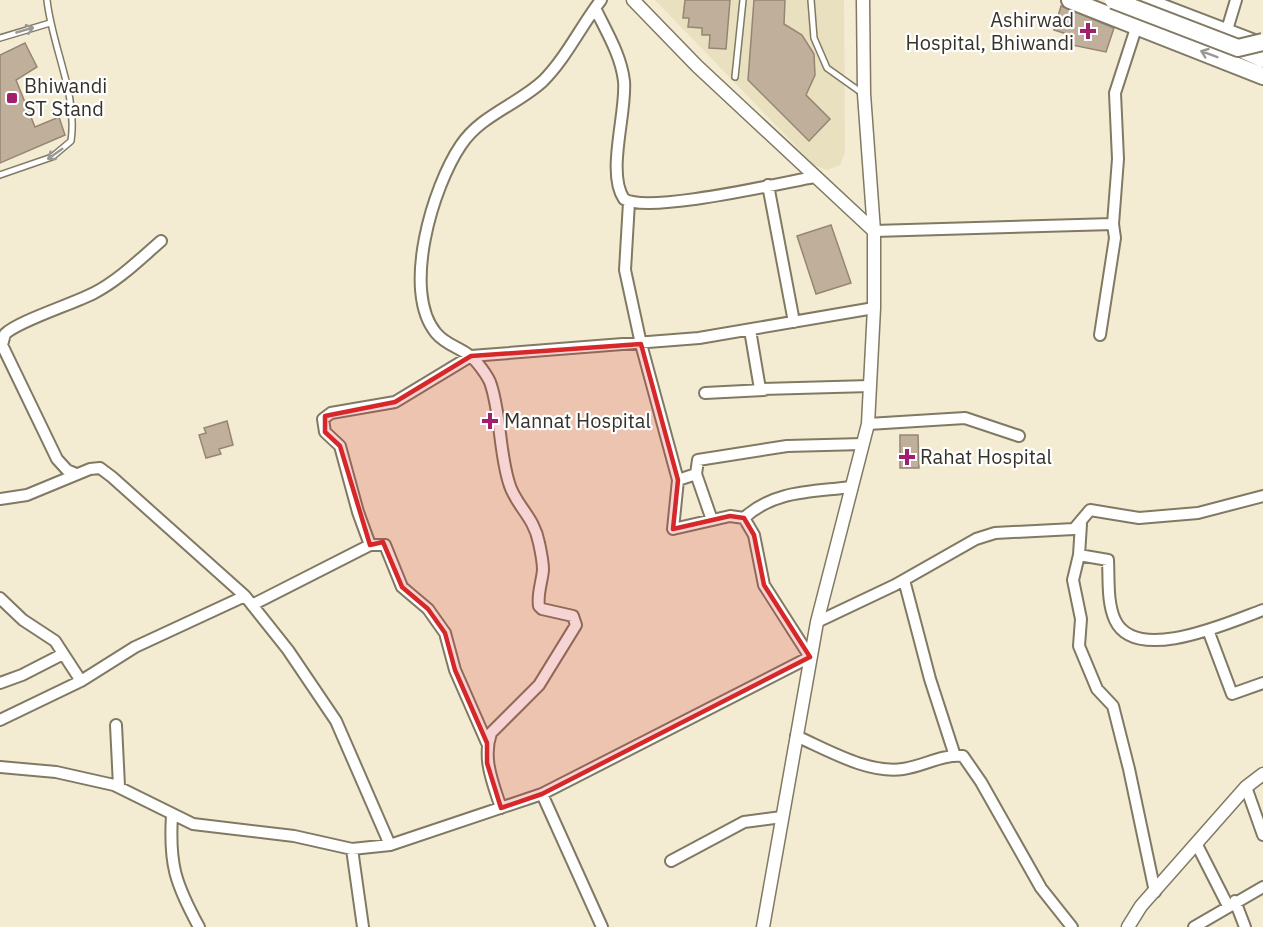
<svg xmlns="http://www.w3.org/2000/svg" width="1263" height="927" font-family="'IBM Plex Sans',sans-serif">
<style>
.built{fill:#e9e0bf}
.building{fill:#c0b09b;stroke:#958572;stroke-width:1.5}
.lines{fill:none;stroke-linecap:round;stroke-linejoin:round}
.service-casing{stroke:#807963;stroke-width:8}
.minor-casing{stroke:#807963;stroke-width:14}
.tertiary-casing{stroke:#807963;stroke-width:15}
.trunk-casing{stroke:#807963;stroke-width:20}
.service{stroke:#fff;stroke-width:5}
.minor{stroke:#fff;stroke-width:10}
.tertiary{stroke:#fff;stroke-width:12}
.trunk{stroke:#fff;stroke-width:16}
.trunk-bridge-casing{stroke:#807963;stroke-width:20;stroke-linecap:butt}
.trunk-bridge{stroke:#fff;stroke-width:16}
.oneway{stroke:#9a9894}
.marked{fill:#d62828;fill-opacity:0.2;stroke:#d62828;stroke-width:4.5;stroke-linejoin:round}
.poi-dot{fill:#a31f6d;stroke:#fff;stroke-width:2}
.labels{text-anchor:middle;stroke-width:4.5;stroke-linejoin:round;paint-order:stroke}
.poi-label{font-size:20px;fill:#353229;stroke:#fff;text-anchor:start}
</style>
<rect width="100%" height="100%" fill="#f3ecd3"/>
<path class="built" d="M655,0H844L845,152L840,165L827,170L814,165Z"/>
<path class="building" d="M685,0H730L726,49L709,48L710,35H702V28L688,27L689,18H683Z
M754,0H785L784,24L802,35L814,54L815,75L806,95L830,119L809,141L748,80Z
M1061,6L1114,28L1106,52L1067,44L1070,35L1054,30Z
M25,43L37,67L16,80L35,127L59,117L65,135L0,163V55Z
M831,225L851,283L816,294L797,236Z
M227,421L233,445L219,449L221,454L206,458L199,435L206,433L204,428Z
M900,435H918L919,468H900Z"/>
<g class="lines">
<g class="service-casing">
<path id="service" d="M811,0L814,38L827,68L862,93
M0,38L50,23
M735,77L743,0
M0,175L52,157L71,141C78,95 52,47 47,0"/>
</g>
<g class="minor-casing">
<path id="minor" d="M595,8C606,31 621,55 624,81C627,112 606,173 624,199C648,214 781,183 814,177
M1226,33L1236,0
M768,185L794,322
M874,231L1113,224
M750,330L760,389L870,386
M1100,335L1115,238L1113,224L1118,159L1115,93L1138,22
M705,393L764,390
M868,424L965,418L1019,436
M76,474L67,470L57,459L2,345L5,334C18,321 73,304 94,293C119,280 140,259 161,241
M696,474L698,460L787,446L863,444
M678,480L696,474L712,520
M0,499L27,495L90,469L100,468L112,477L245,596L288,650L336,721L390,845
M744,518C774,490 813,492 851,487
M1081,524L1079,555L1108,560C1109,579 1107,603 1115,620C1136,665 1230,622 1263,610
M370,545L358,512L340,446L325,432L323,419L331,413L395,402L471,356L699,338L874,308
M1079,555L1073,580L1081,619L1079,646L1097,689L1113,706L1129,769L1155,892
M904,580L930,679L955,756
M0,598L23,620L55,641L81,681
M252,605L370,545H385L402,587L428,609L445,633L455,670L487,743
M817,622L895,585L976,539L995,533L1074,529L1090,510L1139,518L1198,513L1263,496
M1208,630L1232,694L1263,683
M0,683L22,675L63,654
M0,720L81,681L135,647L245,596
M116,725L119,786
M796,736C828,750 868,774 903,769C924,766 942,754 963,756L981,782L1041,888L1072,927
M0,767L56,772L114,785L193,824L294,836L352,849L390,845L542,794L810,657L764,585L754,535L744,518L730,516L673,529L678,480L641,344L625,270L629,202
M1246,787L1263,835
M542,794L602,927
M501,808C493,783 482,759 491,733L539,685L576,625L573,616L542,609L539,606C537,594 542,582 543,570C543,561 541,552 539,543C534,516 515,505 509,483C499,451 501,416 491,385C489,377 476,360 470,356C459,347 446,345 436,333C401,291 433,186 461,145C481,115 517,105 543,81C566,58 581,26 601,0
M172,815C169,864 175,883 199,927
M1197,845L1228,906
M352,849L363,927
M671,861L744,822L782,817
M1235,901L1245,927
M1194,927L1263,887"/>
</g>
<g class="tertiary-casing">
<path id="tertiary" d="M633,0L697,66L874,231
M763,927L817,622L868,424L874,308V231L864,94L863,0
M1128,927L1141,906L1246,787L1263,774"/>
</g>
<g class="trunk-casing">
<path id="trunk" d="M1070,0L1263,76
M1142,0L1262,46
M1238,48L1263,59"/>
</g>
<use href="#service" class="service"/>
<use href="#minor" class="minor"/>
<use href="#tertiary" class="tertiary"/>
<use href="#trunk" class="trunk"/>
<g class="trunk-bridge-casing">
<path id="trunk-bridge" d="M1113,0L1238,48L1263,42"/>
</g>
<use href="#trunk-bridge" class="trunk-bridge"/>
</g>
<defs><path id="oneway-shaft" d="M-6 0H5M1.5-3L5.5 0L1.5 3" fill="none" stroke-width="1.6" stroke-linecap="round" stroke-linejoin="round" transform="scale(1.5)"/></defs>
<g class="oneway">
<use href="#oneway-shaft" transform="translate(25 30) rotate(-16)"/>
<use href="#oneway-shaft" transform="translate(1209 54) rotate(-159)"/>
<use href="#oneway-shaft" transform="translate(55 154) rotate(145)"/>
</g>
<path class="marked" d="M641,344L678,480L673,529L730,516L744,518L754,535L764,585L810,657L542,794L501,808L487,763V743L455,670L445,633L428,609L402,587L383,542L370,545L340,446L325,432V416L395,402L471,356Z"/>
<g class="poi-dot">
<path d="M1085 22h6v6h6v6h-6v6h-6v-6h-6v-6h6z"/>
<rect x="6" y="92" width="12" height="12" rx="3"/>
<path d="M487 412h6v6h6v6h-6v6h-6v-6h-6v-6h6z"/>
<path d="M904 448h6v6h6v6h-6v6h-6v-6h-6v-6h6z"/>
</g>
<g class="labels">
<g class="poi-label">
<text x="1074" y="27" text-anchor="end">Ashirwad<tspan x="1074" dy="23">Hospital, Bhiwandi</tspan></text>
<text x="24" y="93">Bhiwandi<tspan x="24" dy="23">ST Stand</tspan></text>
<text x="504" y="428">Mannat Hospital</text>
<text x="920" y="464">Rahat Hospital</text>
</g>
</g>
</svg>
